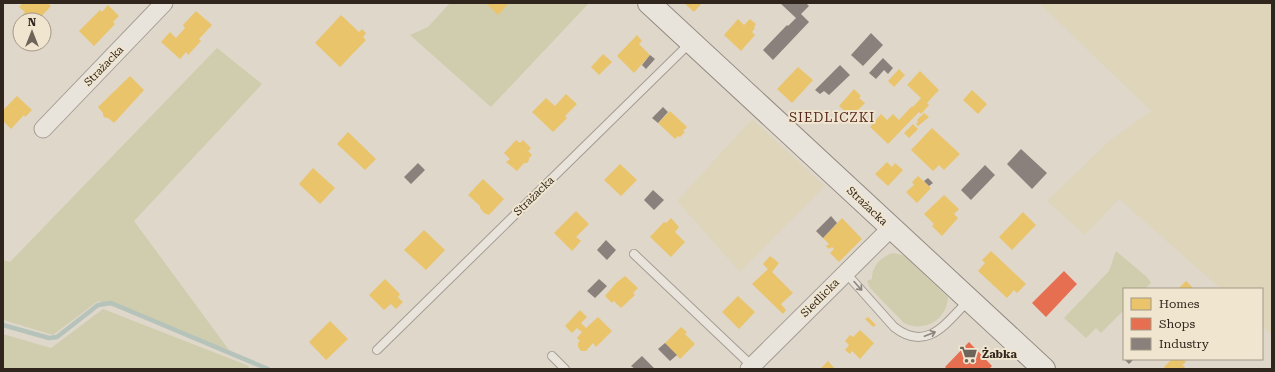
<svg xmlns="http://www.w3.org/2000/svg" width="1275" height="372" viewBox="0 0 1275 372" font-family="'Roboto Serif',serif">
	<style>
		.farmland { fill: #ded5bb }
		.green { fill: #cfcdad }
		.homes { fill: #e9c46a }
		.shops { fill: #e76f51 }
		.industry { fill: #8a817c }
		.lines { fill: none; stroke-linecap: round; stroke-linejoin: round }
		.stream { stroke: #b5c3ba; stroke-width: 4.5 }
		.lane-casing { stroke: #a49d94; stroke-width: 10 }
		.street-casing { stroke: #a49d94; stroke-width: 19 }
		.secondary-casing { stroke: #948c83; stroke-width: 24 }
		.lane { stroke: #e8e3db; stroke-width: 8 }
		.street { stroke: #e8e3db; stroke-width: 17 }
		.secondary { stroke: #e8e3db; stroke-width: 22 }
		.oneway { stroke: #8c847c }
		.labels { text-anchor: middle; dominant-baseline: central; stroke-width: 4; stroke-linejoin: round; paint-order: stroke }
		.street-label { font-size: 11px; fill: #31261d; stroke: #f0e5cf }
		.poi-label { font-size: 11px; font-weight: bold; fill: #31261d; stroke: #f0e5cf; text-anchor: start }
		.quarter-label { font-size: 13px; letter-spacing: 1px; fill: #592a21; stroke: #f0e5cf }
	</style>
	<rect width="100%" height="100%" fill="#dfd7ca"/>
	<path class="farmland" d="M 1039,3 L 1272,3 L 1272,334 L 1262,326 L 1262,289 L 1221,289 L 1119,199 L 1085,235 L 1047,201 L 1109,141 L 1151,111 Z
		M 752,119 L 825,186 L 740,272 L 677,201 Z"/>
	<path class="green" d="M 450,3 L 589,3 L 491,107 L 410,35 L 428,27 Z
		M 217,48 L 262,84 L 134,221 L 229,350 L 98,301 L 53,335 L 3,320 L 3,260 L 10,262 Z
		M 1116,251 L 1147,277 L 1151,283 L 1145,289 L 1124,289 L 1124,310 L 1101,333 L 1096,328 L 1086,338 L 1064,318 L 1109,271 Z
		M 893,253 L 903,255 L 948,297 C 947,320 924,333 904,323 L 870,288 L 867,281 L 872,279 C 871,267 882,256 893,253 Z
		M 103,309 L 249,366 L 248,369 L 3,369 L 3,334 L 51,348 Z"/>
	<path class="homes" d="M 23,3 L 47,3 L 51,6 L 38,20 L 28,20 L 23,14 L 25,12 L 19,7 Z
		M 486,3 L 509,3 L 498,15 Z
		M 684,3 L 702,3 L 694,12 Z
		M 108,5 L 119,16 L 113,22 L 115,24 L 94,46 L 79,31 L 100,10 L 102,12 Z
		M 196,11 L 212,25 L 199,39 L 201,41 L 188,55 L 186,52 L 180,59 L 161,42 L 170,32 L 176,38 L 185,28 L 183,25 Z
		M 341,15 L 359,32 L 362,29 L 366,33 L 363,37 L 366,40 L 340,67 L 315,43 Z
		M 738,19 L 744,25 L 750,19 L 756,24 L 754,27 L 755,28 L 752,32 L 755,35 L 741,51 L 724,35 Z
		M 637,35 L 642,41 L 639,44 L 650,55 L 634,73 L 617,56 Z
		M 603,54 L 612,62 L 599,75 L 591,67 Z
		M 798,67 L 813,80 L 792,103 L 777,89 Z
		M 899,69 L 905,75 L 894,87 L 888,81 Z
		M 920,71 L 939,90 L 927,103 L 929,105 L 921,114 L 919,112 L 888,144 L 870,127 L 881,114 L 887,120 L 893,114 L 899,120 L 912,106 L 913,107 L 921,98 L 907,85 Z
		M 130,76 L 144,90 L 114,123 L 108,118 L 106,118 L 103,116 L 103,113 L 98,107 Z
		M 854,89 L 861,96 L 859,98 L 865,103 L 851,117 L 839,106 Z
		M 972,90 L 987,104 L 978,114 L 963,100 Z
		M 566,94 L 577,104 L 565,116 L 567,118 L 553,132 L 532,112 L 546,98 L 555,106 Z
		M 17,96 L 32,110 L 25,117 L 24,115 L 11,129 L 3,121 L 3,110 Z
		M 670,111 L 687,127 L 683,131 L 685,132 L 680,137 L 678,136 L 675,139 L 658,123 Z
		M 924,113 L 929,117 L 918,126 L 916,124 L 918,122 L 917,120 Z
		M 913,124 L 918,129 L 909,138 L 904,133 Z
		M 932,128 L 960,154 L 944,170 L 939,165 L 933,171 L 911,150 Z
		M 348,132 L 376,159 L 365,170 L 337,144 Z
		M 516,140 L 520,143 L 523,140 L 531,148 L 528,151 L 532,155 L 529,158 L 529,160 L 527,163 L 524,163 L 517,171 L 506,162 L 510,159 L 504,153 Z
		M 887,162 L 892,167 L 895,163 L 903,170 L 888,186 L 875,174 Z
		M 620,164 L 637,180 L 621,196 L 604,180 Z
		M 313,168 L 335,188 L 320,204 L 299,184 Z
		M 918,176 L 931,188 L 917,203 L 906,192 L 914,185 L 912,182 Z
		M 483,179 L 504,199 L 489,215 L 484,213 L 480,208 L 480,206 L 468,195 Z
		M 944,195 L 959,209 L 954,214 L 958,218 L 942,236 L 932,226 L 934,224 L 924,214 Z
		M 576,211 L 589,224 L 576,237 L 581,241 L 572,251 L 554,233 Z
		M 1023,212 L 1036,225 L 1012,250 L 999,237 Z
		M 671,218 L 679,227 L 675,232 L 685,242 L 671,257 L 650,237 L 664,222 L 666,223 Z
		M 842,218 L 862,239 L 839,262 L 830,253 L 834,249 L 832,247 L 829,249 L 826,246 L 829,244 L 823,238 Z
		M 424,230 L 445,250 L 426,270 L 404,250 Z
		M 991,251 L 1026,284 L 1017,293 L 1014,290 L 1007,298 L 978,271 L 985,263 L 982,260 Z
		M 770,256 L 779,263 L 772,272 L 793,293 L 781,304 L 786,310 L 783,314 L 752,284 L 768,269 L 763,264 Z
		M 625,276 L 638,288 L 633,293 L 635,295 L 621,308 L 614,301 L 612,303 L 605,296 L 616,283 Z
		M 385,279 L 400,294 L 398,297 L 403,302 L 396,309 L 391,304 L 384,310 L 369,295 Z
		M 1186,281 L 1194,289 L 1178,289 Z
		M 738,296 L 755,312 L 739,329 L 722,312 Z
		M 580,310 L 587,317 L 581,323 L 586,328 L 598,317 L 612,331 L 596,347 L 593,343 L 586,351 L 581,351 L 578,347 L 578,343 L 580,341 L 577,338 L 582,332 L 577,328 L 572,333 L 565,326 Z
		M 868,317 L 876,325 L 873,327 L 865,319 Z
		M 330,321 L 348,339 L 326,360 L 309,342 Z
		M 681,327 L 687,332 L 685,334 L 695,344 L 680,359 L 665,343 Z
		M 860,330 L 874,343 L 860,359 L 852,351 L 850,354 L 845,350 L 849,345 L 845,341 L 850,335 L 853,337 Z
		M 1172,359 L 1183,359 L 1186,362 L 1182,365 L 1185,367 L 1183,369 L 1166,369 L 1164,367 Z
		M 828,361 L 835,369 L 820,369 Z"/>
	<path class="shops" d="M 1064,271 L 1077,284 L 1046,317 L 1032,303 Z
		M 969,342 L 992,366 L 989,369 L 947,369 L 945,367 Z"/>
	<path class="industry" d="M 780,3 L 806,3 L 809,6 L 801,14 L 809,22 L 773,60 L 763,50 L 787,25 L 788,26 L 796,18 Z
		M 871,33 L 883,45 L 863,66 L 851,55 Z
		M 650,55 L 655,59 L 646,69 L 642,65 Z
		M 883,58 L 893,68 L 888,74 L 884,70 L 876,79 L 869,73 Z
		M 840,65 L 850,75 L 829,95 L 824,91 L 820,94 L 815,90 Z
		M 663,107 L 668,112 L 658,123 L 652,118 Z
		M 1021,149 L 1047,173 L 1032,189 L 1007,164 Z
		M 418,163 L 425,170 L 411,184 L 404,177 Z
		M 985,165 L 995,175 L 971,200 L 961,190 Z
		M 928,178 L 933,183 L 929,186 L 924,181 Z
		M 653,190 L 664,200 L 654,210 L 644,200 Z
		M 831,216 L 837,223 L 823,238 L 816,231 Z
		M 606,240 L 616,250 L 607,260 L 597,250 Z
		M 599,279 L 607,286 L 595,298 L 587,291 Z
		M 665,343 L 677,355 L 670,361 L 658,349 Z
		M 642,356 L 655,369 L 635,369 L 631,366 Z
		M 1124,359 L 1134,359 L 1129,364 Z"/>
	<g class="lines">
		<path class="stream" d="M 3,325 L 49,338 L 57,337 L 98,305 L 111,303 L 268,369"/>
		<defs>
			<path id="lane" d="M 634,254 L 752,366
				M 845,272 L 894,327 C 927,353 946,323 968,301
				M 377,350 L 690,43
				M 552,356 L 565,369"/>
			<path id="street" d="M 43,129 L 164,3
				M 749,369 L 891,228"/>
			<path id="secondary" d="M 649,3 L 1044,369"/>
		</defs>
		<use href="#lane" class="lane-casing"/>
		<use href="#street" class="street-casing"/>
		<use href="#secondary" class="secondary-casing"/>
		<use href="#lane" class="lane"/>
		<use href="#street" class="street"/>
		<use href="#secondary" class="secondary"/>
	</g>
	<defs><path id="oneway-shaft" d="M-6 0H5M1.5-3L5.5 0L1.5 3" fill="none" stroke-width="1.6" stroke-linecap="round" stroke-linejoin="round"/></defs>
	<g class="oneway">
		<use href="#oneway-shaft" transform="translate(858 286) rotate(48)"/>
		<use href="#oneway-shaft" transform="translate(930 334) rotate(-21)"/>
	</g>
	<defs>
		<symbol id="supermarket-bare" viewBox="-9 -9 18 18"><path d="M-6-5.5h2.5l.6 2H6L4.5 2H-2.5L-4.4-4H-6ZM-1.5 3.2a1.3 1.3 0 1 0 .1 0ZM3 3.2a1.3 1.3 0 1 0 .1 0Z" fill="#6e645a" stroke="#f0e5cf" stroke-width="2.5" paint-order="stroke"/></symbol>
	</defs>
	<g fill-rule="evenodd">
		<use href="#supermarket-bare" x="956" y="342" width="25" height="25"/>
	</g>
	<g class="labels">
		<g class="street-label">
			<text transform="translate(104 66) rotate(-46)">Strażacka</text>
			<text transform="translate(534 196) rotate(-44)">Strażacka</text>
			<text transform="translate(867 206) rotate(43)">Strażacka</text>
			<text transform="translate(820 298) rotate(-45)">Siedlicka</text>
		</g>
		<g class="poi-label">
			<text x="982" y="354">Żabka</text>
		</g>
		<g class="quarter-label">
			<text x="832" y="117">SIEDLICZKI</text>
		</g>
	</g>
	<rect width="1275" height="372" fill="none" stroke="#31261d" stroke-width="8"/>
	<rect x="1123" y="288" width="140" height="72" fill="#f0e5cf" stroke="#a49988"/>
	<rect x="1131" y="298" width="20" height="12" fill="#e9c46a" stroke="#a49988"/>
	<text x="1159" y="308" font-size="12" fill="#31261d">Homes</text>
	<rect x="1131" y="318" width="20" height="12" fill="#e76f51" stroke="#a49988"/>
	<text x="1159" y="328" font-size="12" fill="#31261d">Shops</text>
	<rect x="1131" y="338" width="20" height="12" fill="#8a817c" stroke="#a49988"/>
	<text x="1159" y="348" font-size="12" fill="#31261d">Industry</text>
	<g transform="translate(32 32)"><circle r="19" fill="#f0e5cf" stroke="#a49988"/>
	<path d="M0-3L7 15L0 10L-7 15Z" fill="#6e645a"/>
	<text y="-6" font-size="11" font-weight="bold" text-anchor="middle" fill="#31261d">N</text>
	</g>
</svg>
